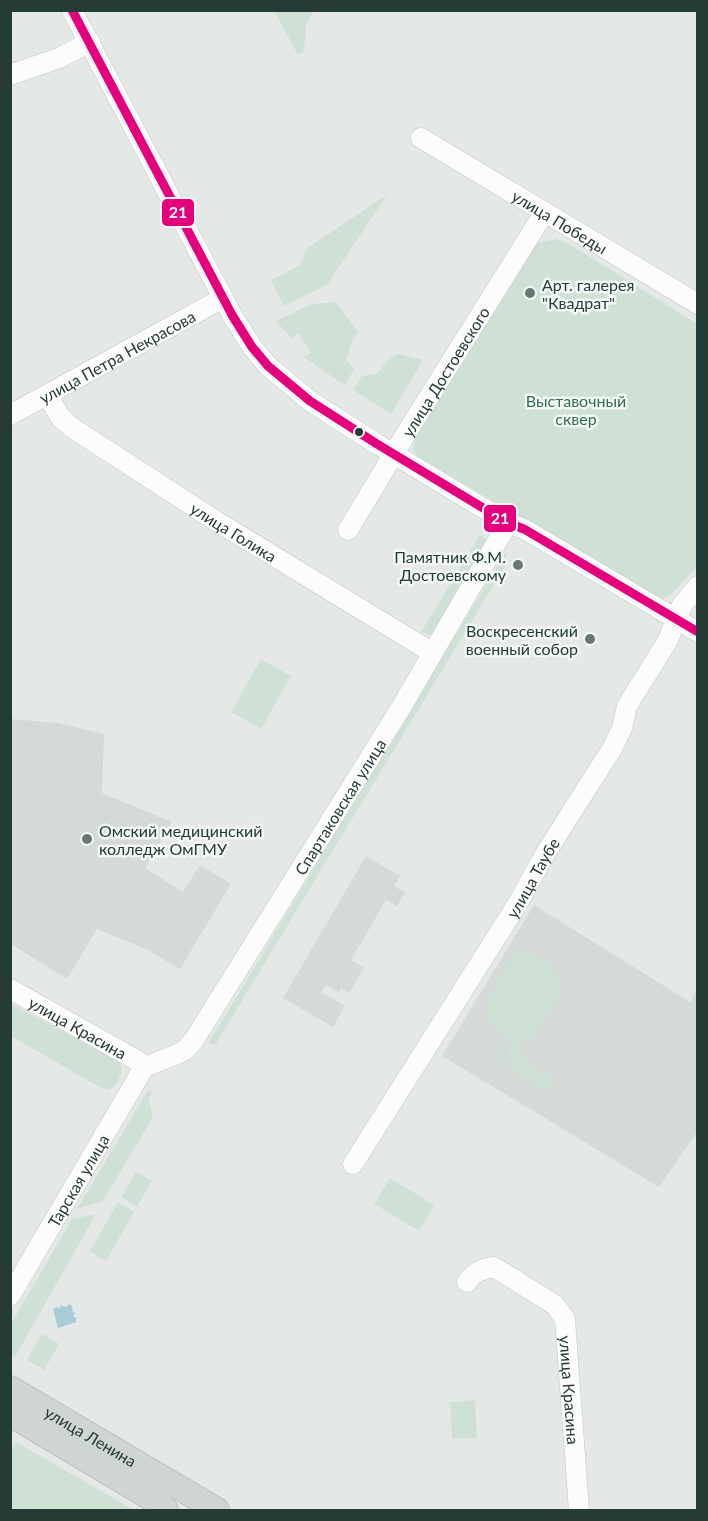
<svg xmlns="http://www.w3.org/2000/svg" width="708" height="1521" viewBox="0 0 708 1521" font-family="Lato,sans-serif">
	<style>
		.built { fill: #d3dad7 }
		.green { fill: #cfe1d5 }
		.water { fill: #a8cdd5 }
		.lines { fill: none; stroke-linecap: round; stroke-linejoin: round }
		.minor-casing { stroke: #c1c6c4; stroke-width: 21 }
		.major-casing { stroke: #bdc5c3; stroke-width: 26 }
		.minor { stroke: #fbfcfb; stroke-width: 20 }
		.major { stroke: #ced5d3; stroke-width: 24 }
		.bus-1-casing { stroke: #f3f8f6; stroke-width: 14 }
		.bus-1 { stroke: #e5007d; stroke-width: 9 }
		.poi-dot { fill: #677874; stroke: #f3f8f6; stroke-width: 2 }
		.bus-dot { fill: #243b36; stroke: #f3f8f6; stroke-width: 2 }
		.labels { text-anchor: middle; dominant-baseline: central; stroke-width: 5; stroke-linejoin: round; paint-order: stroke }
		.street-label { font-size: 16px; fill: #243b36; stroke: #f3f8f6 }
		.poi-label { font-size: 16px; fill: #243b36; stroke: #f3f8f6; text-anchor: start }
		.park-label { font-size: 16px; fill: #316f4b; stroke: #f3f8f6 }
		.line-badge { stroke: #f3f8f6; stroke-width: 2 }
		.badge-label { font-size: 16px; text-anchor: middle; font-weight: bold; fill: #fff }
	</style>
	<rect width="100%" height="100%" fill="#e4e9e7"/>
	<path class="built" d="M 11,719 L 58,723 L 104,734 L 102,793 L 172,822 L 145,868 L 183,892 L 200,865 L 231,884 L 180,969 L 148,950 L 97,929 L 67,979 L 11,944 Z
		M 366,856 L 400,876 L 394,886 L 405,893 L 397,906 L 386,900 L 351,960 L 364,968 L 349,993 L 341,988 L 339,993 L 326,985 L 321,992 L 345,1006 L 333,1027 L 283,998 Z
		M 534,905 L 690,1002 L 697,990 L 697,1132 L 659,1187 L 442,1056 Z"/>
	<path class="green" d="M 274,11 L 313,11 L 306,26 L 304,51 L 298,55 Z
		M 387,195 L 327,285 L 284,306 L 271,280 L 300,265 L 306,249 Z
		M 557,239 L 568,243 L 697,324 L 697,566 L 674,592 L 660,600 L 417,456 L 413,449 L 415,435 L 536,243 Z
		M 336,302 L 359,333 L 353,339 L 346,359 L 354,370 L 344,385 L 304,357 L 311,352 L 298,333 L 291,338 L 276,321 L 311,304 Z
		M 398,354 L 423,360 L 391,414 L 353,390 L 362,376 L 377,374 L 390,357 Z
		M 480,535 L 487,540 L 434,633 L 429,635 L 421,632 Z
		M 506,552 L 506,565 L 215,1045 L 209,1042 Z
		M 261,659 L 291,676 L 261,729 L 231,712 Z
		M 522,950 L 550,963 L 562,985 L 560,996 L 531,1041 L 523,1042 L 518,1048 L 522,1058 L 551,1076 L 552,1083 L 548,1089 L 542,1089 C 531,1082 510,1074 509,1059 C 508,1053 511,1045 509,1040 C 507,1032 497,1030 492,1024 C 475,1006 506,970 516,953 Z
		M 11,1004 L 120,1062 L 122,1072 L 116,1085 L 109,1090 L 101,1088 L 11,1036 Z
		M 148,1090 L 152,1093 L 149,1099 L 153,1117 L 103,1201 L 77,1209 Z
		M 136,1172 L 152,1181 L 137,1207 L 121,1197 Z
		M 390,1178 L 434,1205 L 419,1231 L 374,1204 Z
		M 118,1202 L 134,1212 L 106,1261 L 90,1251 Z
		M 96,1214 L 15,1357 L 11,1354 L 11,1324 L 72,1219 Z
		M 42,1334 L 59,1344 L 44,1370 L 27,1360 Z
		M 475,1400 L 477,1438 L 452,1439 L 450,1402 Z
		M 16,1442 L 134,1510 L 11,1510 L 11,1449 Z"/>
	<path class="water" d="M 70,1304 L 73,1308 L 72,1311 L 75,1313 L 73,1316 L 76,1318 L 76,1322 L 58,1328 L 53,1309 L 56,1307 L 60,1308 L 61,1305 L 65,1307 Z"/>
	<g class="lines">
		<defs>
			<g id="minor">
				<path d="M 72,10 L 232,315 L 252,347 L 268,366 L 310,401 L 377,444 L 508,523 L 524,529 L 698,632"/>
				<path d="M 10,75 L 59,58 L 90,42"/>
				<path id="s1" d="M 421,138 L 698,304"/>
				<path id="s2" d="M 47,395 L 61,418 L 71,427 L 216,521 L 433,653"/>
				<path id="s3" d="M 10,415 L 223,298"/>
				<path id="s4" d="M 348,530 L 407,432 L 544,213"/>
				<path id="s5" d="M 10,989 L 147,1066"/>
				<path id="s6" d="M 353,1164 L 518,903 L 545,854 L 613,747 L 622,728 L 627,706 L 668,640 L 682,605 L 698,586"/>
				<path id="s7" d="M 467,1282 C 475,1272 481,1269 494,1267 L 555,1305 L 565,1319 L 579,1510"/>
				<path id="s8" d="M 10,1296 L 143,1069 L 147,1066 L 175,1055 L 185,1050 L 194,1040 L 402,706 L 508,523"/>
			</g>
			<g id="major">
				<path id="s9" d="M 10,1388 L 217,1510"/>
				<path d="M 10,1414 L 159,1503 L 166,1510"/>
			</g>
		</defs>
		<use href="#minor" class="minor-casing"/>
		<use href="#major" class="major-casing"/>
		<use href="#minor" class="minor"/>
		<use href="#major" class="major"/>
		<defs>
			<path id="bus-1" d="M 72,10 L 232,315 L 252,347 L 268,366 L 310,401 L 377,444 L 508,523 L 524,529 L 698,632"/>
		</defs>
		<use href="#bus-1" class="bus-1-casing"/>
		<use href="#bus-1" class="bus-1"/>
	</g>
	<g class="poi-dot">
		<circle cx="530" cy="293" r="6"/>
		<circle cx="518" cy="565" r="6"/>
		<circle cx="590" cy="639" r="6"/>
		<circle cx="87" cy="839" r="6"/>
	</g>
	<circle class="bus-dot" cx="359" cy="432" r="5"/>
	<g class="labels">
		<g class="street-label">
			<text stroke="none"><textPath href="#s1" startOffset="162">улица Победы</textPath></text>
			<text stroke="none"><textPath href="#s3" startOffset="122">улица Петра Некрасова</textPath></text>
			<text stroke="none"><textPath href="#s4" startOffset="186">улица Достоевского</textPath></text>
			<text stroke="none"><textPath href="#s2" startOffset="234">улица Голика</textPath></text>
			<text stroke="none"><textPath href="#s8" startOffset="598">Спартаковская улица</textPath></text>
			<text stroke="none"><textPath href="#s6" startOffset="338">улица Таубе</textPath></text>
			<text stroke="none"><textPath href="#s5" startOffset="78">улица Красина</textPath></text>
			<text stroke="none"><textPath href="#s8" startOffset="134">Тарская улица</textPath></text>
			<text stroke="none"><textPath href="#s7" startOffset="192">улица Красина</textPath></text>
			<text stroke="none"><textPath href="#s9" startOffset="94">улица Ленина</textPath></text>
		</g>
		<g class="poi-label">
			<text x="542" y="284">Арт. галерея<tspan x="542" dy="18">"Квадрат"</tspan></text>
			<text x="506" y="556" text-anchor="end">Памятник Ф.М.<tspan x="506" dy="18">Достоевскому</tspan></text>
			<text x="578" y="630" text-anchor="end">Воскресенский<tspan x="578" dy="18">военный собор</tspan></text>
			<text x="99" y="830">Омский медицинский<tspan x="99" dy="18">колледж ОмГМУ</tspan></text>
		</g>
		<g class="park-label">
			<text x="576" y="400">Выставочный<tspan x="576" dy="18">сквер</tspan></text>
		</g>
	</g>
	<g class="line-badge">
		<rect x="161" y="198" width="34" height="29" rx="6" fill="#e5007d"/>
		<rect x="483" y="504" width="34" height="29" rx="6" fill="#e5007d"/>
	</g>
	<g class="badge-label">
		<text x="178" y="218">21</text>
		<text x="500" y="524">21</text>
	</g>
	<rect width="708" height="1521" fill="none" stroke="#243b36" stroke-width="24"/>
</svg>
